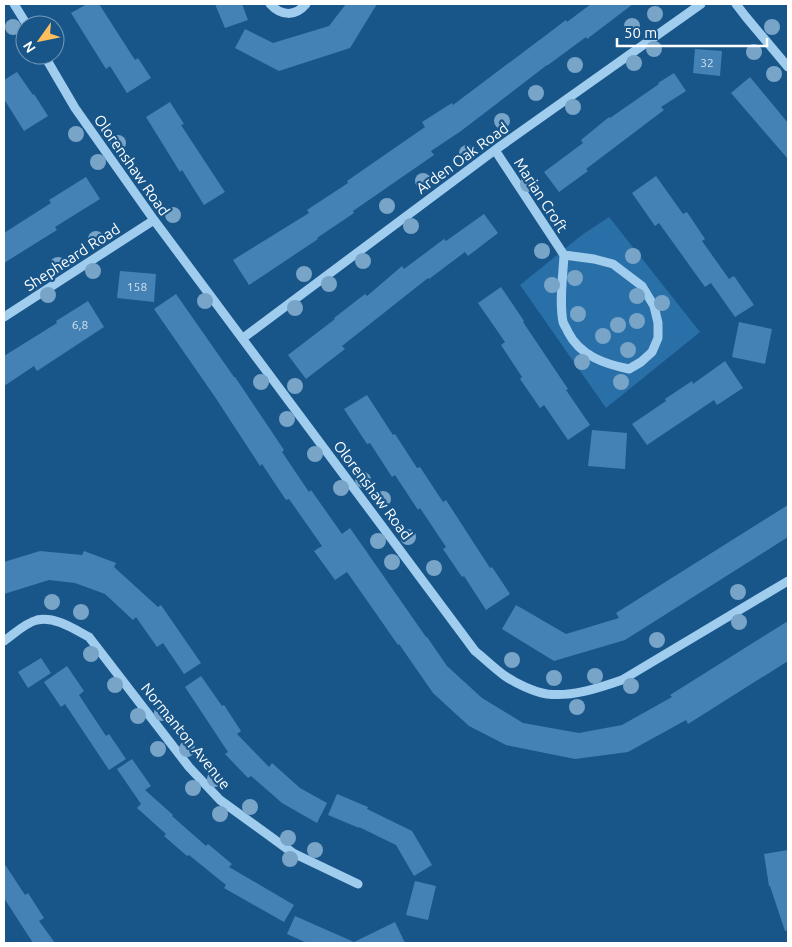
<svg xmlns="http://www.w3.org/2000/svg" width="792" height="947" viewBox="0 0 792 947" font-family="Ubuntu,sans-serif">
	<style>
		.green { fill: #2a70a8 }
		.building { fill: #4482b5 }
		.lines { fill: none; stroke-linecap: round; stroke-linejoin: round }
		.minor { stroke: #a0ccee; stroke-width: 9 }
		.tree { fill: #78a4c8 }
		.labels { text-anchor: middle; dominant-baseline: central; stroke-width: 4.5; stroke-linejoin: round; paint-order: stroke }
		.number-label { font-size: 12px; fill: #d0e0ec }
		.street-label { font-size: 15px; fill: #fff; stroke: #18568a }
	</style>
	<rect width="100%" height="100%" fill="#18568a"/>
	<path class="green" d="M 609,217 L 700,332 L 606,408 L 520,285 L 582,235 Z"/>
	<path class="building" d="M 87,4 L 99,4 L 135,60 L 138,58 L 151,78 L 127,93 L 110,66 L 106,69 L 71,13 Z
		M 215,4 L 242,4 L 248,20 L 225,28 Z
		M 346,4 L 377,4 L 350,48 L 279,71 L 235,48 L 245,29 L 273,43 L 329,26 Z
		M 591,4 L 633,4 L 587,39 L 586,37 L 548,65 L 547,65 L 461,131 L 431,151 L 434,155 L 353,211 L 354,213 L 317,238 L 318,239 L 249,285 L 233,260 L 309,213 L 307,210 L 348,183 L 347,181 L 425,127 L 422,122 L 452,103 L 453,105 L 566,20 L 567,22 Z
		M 695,49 L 722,51 L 720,76 L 693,73 Z
		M 17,72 L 33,95 L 34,94 L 48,116 L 24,131 L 4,99 L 4,80 Z
		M 674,73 L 686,91 L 661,107 L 664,110 L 586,169 L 588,171 L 559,192 L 544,172 L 583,143 L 581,140 L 609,117 L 610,118 L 659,84 L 658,83 Z
		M 750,77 L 788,123 L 788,159 L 731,93 Z
		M 170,102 L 184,124 L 181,125 L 225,192 L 204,205 L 182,170 L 180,172 L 146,117 Z
		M 656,176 L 683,214 L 687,212 L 705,239 L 702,241 L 729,279 L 734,276 L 754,305 L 735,317 L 711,283 L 705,287 L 659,223 L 655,226 L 632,193 Z
		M 86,177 L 100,199 L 55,227 L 57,230 L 4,263 L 4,233 L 51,203 L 49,200 Z
		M 484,214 L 498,233 L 468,256 L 465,252 L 429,279 L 428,278 L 342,346 L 345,349 L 306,379 L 288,355 L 335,319 L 334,318 L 365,294 L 367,296 L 402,266 L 404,269 L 444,239 L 446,241 Z
		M 120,271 L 156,274 L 154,302 L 117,298 Z
		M 501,287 L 524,321 L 523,322 L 568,389 L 566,390 L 590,425 L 568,440 L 544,405 L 540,408 L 520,379 L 522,377 L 501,345 L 505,342 L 478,303 Z
		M 176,294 L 234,377 L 235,377 L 284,450 L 282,452 L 309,492 L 311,490 L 342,534 L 350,528 L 426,637 L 427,637 L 447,666 L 482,698 L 523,723 L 579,733 L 622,725 L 672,697 L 670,695 L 788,621 L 788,661 L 688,724 L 686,720 L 628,752 L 575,759 L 506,745 L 469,726 L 433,693 L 399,644 L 398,645 L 347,572 L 335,580 L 314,551 L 322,546 L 289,499 L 286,500 L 262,464 L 260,466 L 215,397 L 154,309 Z
		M 88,301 L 104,327 L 37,371 L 34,366 L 4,386 L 4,356 L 57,323 L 56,321 Z
		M 739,322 L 772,329 L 765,364 L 732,357 Z
		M 725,361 L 743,388 L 717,405 L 714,400 L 647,445 L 632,424 L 666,401 L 665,399 L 692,381 L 693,384 Z
		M 367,395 L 393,435 L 395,434 L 417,468 L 420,467 L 443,502 L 446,500 L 490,568 L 492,567 L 510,594 L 486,610 L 464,576 L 462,577 L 443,549 L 446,547 L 420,508 L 418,510 L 395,475 L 392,477 L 370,443 L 367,444 L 344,409 Z
		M 592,430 L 627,433 L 625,469 L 588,466 Z
		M 788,505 L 788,537 L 625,640 L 554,661 L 502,629 L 516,605 L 566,634 L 619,618 L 616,613 Z
		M 40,551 L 82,555 L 84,551 L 116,563 L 114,567 L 158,607 L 161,605 L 201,663 L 184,674 L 163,643 L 157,647 L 136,617 L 133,620 L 105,594 L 75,583 L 49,580 L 4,594 L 4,562 Z
		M 41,658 L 51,673 L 28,688 L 18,672 Z
		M 67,666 L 84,691 L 79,695 L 106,736 L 109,734 L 126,759 L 109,770 L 65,704 L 61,707 L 44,682 Z
		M 201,676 L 222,706 L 224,705 L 241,731 L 237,734 L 269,767 L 272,763 L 300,788 L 327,803 L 317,823 L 282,803 L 251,776 L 248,778 L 225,754 L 228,752 L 185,687 Z
		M 132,759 L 151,786 L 145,790 L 173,815 L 172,816 L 206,846 L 208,844 L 232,864 L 229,867 L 294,905 L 284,922 L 224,888 L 226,885 L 189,855 L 187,856 L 164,836 L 166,834 L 137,808 L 141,804 L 117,769 Z
		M 337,794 L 368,807 L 367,809 L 412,831 L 432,865 L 414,876 L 396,845 L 359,827 L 359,828 L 328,815 Z
		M 788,850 L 788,930 L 785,931 L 770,886 L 769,886 L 764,854 Z
		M 4,863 L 25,895 L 28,893 L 44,918 L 39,921 L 55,943 L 33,943 L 4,898 Z
		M 415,881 L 436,886 L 428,920 L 406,915 Z
		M 295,916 L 354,942 L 395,922 L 405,943 L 307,943 L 287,934 Z"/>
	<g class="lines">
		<path class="minor" d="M 14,4 L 27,25
			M 270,4 C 281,16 295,17 306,4
			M 736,4 L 746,17 L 788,67
			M 44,55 L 75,108 L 154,220 L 475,651 C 485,659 494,668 505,676 C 515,683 534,692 547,694 C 572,697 599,688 622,680 L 788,581
			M 495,150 L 564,255 L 594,259 L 613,264 L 642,286 L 654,306 L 658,323 L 658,338 L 652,352 L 641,362 L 629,369 C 605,364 580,356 568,332 C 567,329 564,325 563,322 C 559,301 563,276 564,255
			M 4,317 L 154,220
			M 243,338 L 495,150 L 701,4
			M 4,641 C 14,634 25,623 37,620 C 55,616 74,629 89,637 L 189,767 L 220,800 L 293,853 L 358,884"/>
	</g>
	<g class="tree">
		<circle cx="655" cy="14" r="8"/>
		<circle cx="632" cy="26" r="8"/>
		<circle cx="13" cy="27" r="8"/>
		<circle cx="772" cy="27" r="8"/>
		<circle cx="654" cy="49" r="8"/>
		<circle cx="754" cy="52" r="8"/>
		<circle cx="634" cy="63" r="8"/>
		<circle cx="575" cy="65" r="8"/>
		<circle cx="774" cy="74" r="8"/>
		<circle cx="536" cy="93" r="8"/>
		<circle cx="573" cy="107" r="8"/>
		<circle cx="502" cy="121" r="8"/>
		<circle cx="76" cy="134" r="8"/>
		<circle cx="118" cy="143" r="8"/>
		<circle cx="467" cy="153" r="8"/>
		<circle cx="98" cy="162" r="8"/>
		<circle cx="423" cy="181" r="8"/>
		<circle cx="528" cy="184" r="8"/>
		<circle cx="387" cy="206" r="8"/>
		<circle cx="173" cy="215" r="8"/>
		<circle cx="411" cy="226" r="8"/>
		<circle cx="96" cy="239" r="8"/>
		<circle cx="542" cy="251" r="8"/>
		<circle cx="633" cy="256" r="8"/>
		<circle cx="363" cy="261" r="8"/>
		<circle cx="58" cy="265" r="8"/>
		<circle cx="93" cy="271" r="8"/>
		<circle cx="304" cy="274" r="8"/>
		<circle cx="575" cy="278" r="8"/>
		<circle cx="329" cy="284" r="8"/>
		<circle cx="552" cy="285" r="8"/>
		<circle cx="48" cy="295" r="8"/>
		<circle cx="637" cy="296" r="8"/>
		<circle cx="205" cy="301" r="8"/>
		<circle cx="662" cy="303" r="8"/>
		<circle cx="295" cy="308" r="8"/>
		<circle cx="578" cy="314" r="8"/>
		<circle cx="637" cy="321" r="8"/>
		<circle cx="618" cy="325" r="8"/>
		<circle cx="603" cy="336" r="8"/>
		<circle cx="628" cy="350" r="8"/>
		<circle cx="582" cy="362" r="8"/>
		<circle cx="261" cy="382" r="8"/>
		<circle cx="621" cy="382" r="8"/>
		<circle cx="295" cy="386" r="8"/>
		<circle cx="287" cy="419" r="8"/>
		<circle cx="315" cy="454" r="8"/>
		<circle cx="363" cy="480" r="8"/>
		<circle cx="341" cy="488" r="8"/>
		<circle cx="383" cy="499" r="8"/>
		<circle cx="408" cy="537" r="8"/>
		<circle cx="378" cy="541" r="8"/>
		<circle cx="392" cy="562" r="8"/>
		<circle cx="434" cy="568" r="8"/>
		<circle cx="738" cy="592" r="8"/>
		<circle cx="52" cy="602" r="8"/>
		<circle cx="81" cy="612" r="8"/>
		<circle cx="739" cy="622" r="8"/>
		<circle cx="657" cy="640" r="8"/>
		<circle cx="91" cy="654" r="8"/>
		<circle cx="512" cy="660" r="8"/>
		<circle cx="595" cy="676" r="8"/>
		<circle cx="554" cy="678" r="8"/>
		<circle cx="115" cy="685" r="8"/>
		<circle cx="631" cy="686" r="8"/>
		<circle cx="577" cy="707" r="8"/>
		<circle cx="162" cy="713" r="8"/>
		<circle cx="138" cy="716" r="8"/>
		<circle cx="158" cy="749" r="8"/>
		<circle cx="187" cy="749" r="8"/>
		<circle cx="215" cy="779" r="8"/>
		<circle cx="193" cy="788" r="8"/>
		<circle cx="250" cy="807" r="8"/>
		<circle cx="220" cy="814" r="8"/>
		<circle cx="288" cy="838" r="8"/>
		<circle cx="315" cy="850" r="8"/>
		<circle cx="290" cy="859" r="8"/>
	</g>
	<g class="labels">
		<g class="number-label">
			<text x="707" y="62">32</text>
			<text x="137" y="286">158</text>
			<text x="80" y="324">6,8</text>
		</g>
		<g class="street-label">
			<text transform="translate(462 158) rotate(-36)">Arden Oak Road</text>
			<text transform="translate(132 165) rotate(55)">Olorenshaw Road</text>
			<text transform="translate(541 195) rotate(57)">Marian Croft</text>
			<text transform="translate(72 257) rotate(-33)">Shepheard Road</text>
			<text transform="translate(373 490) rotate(53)">Olorenshaw Road</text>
			<text transform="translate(186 736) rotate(51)">Normanton Avenue</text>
		</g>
	</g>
	<rect width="792" height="947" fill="none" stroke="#ffffff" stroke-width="10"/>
	<g transform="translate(40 40) rotate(237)"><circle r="24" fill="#18568a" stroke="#749ab9"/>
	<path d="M0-4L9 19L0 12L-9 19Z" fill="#ffbf5d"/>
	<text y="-8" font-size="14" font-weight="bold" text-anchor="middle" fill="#ffffff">N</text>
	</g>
	<path d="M617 38v8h150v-8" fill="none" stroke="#ffffff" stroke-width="2.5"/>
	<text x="624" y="38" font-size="15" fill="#ffffff" stroke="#18568a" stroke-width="4" paint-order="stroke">50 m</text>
</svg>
